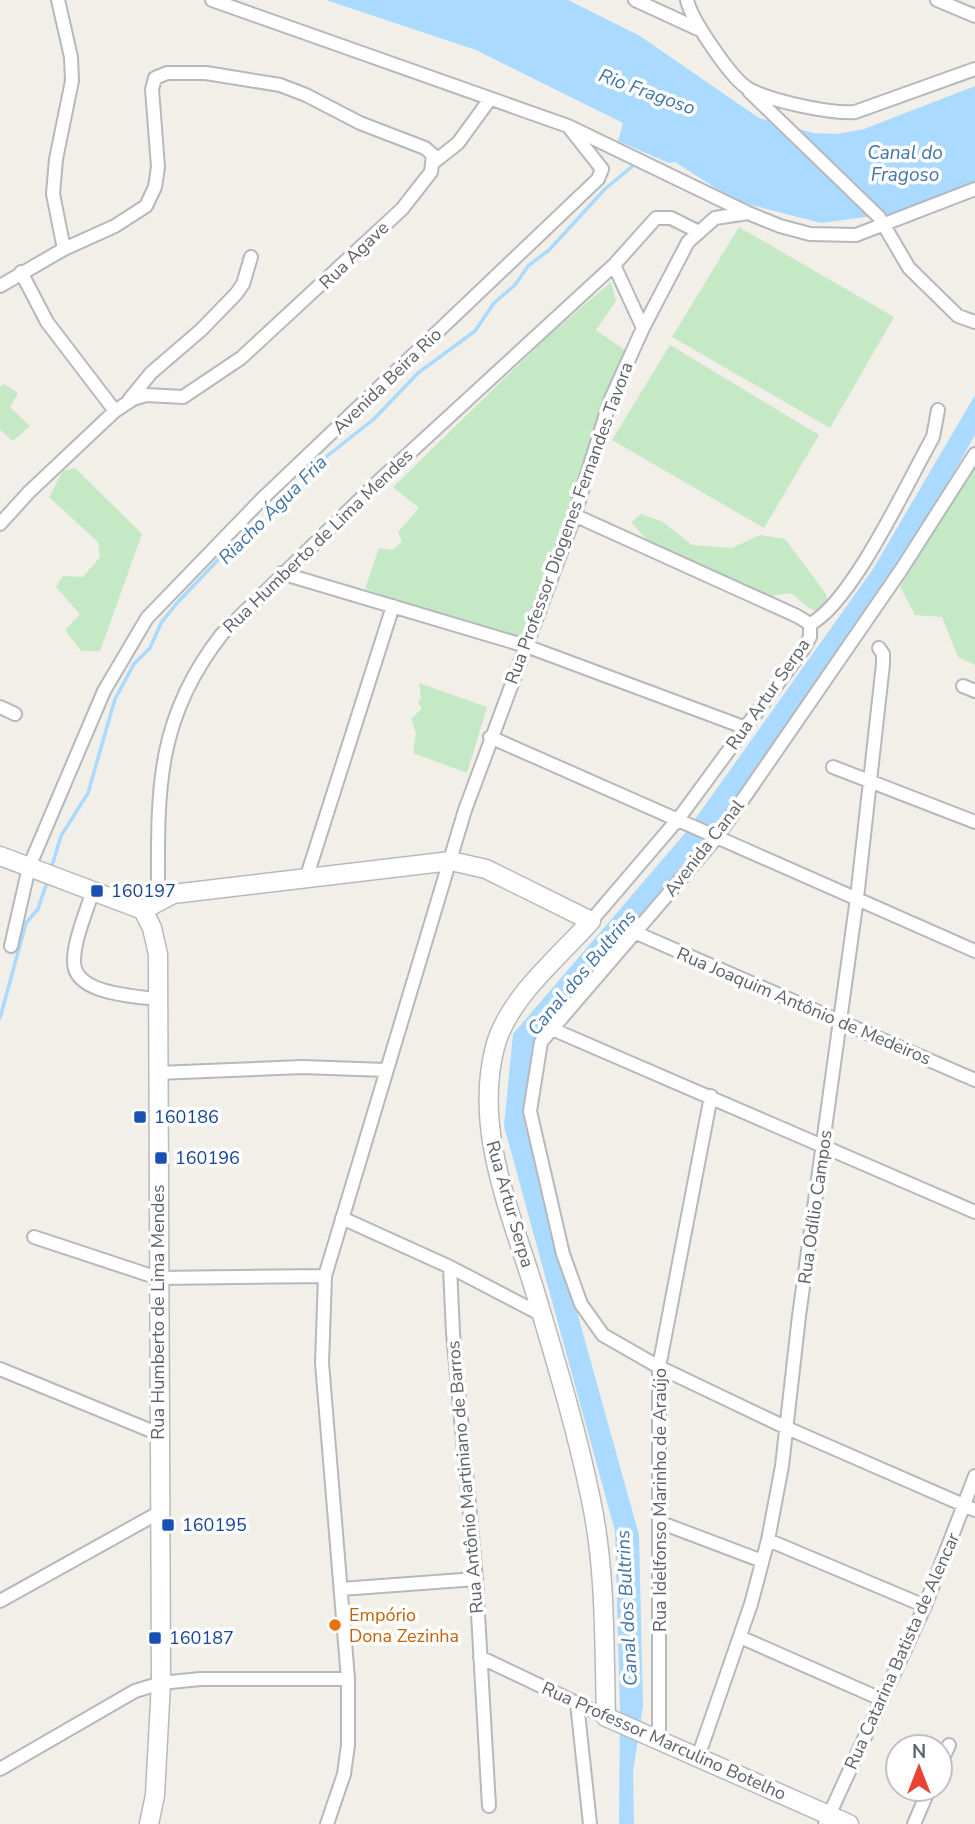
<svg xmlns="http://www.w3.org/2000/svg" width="975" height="1824" viewBox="0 0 975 1824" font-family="'Nunito Sans',sans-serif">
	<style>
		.green { fill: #c5e8c5 }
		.water { fill: #aadaff }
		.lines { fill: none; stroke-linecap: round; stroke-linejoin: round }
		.stream { stroke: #aadaff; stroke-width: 3.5 }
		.street-casing { stroke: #b5b8bc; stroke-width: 16 }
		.secondary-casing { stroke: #b6babf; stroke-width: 21 }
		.street { stroke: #fff; stroke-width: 12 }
		.secondary { stroke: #fff; stroke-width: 18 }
		.transit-dot { fill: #1a4fb4; stroke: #fff; stroke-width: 2.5 }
		.food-dot { fill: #e8710a; stroke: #fff; stroke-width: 2.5 }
		.labels { text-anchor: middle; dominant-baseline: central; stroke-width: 7; stroke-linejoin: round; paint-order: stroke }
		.street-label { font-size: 18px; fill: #5f6368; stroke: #fff }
		.transit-label { font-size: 18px; fill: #164399; stroke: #fff; text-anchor: start }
		.food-label { font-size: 18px; fill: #c56008; stroke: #fff; text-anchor: start }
		.water-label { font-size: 19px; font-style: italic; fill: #4174aa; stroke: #fff }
	</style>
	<rect width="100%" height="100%" fill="#f1efe8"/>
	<path class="green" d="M 739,227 L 894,317 L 830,428 L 672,337 Z
		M 611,282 L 616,301 L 596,330 L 626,351 L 526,646 L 309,569 L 365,589 L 379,548 L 392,550 L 402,542 L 398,532 L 419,508 L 393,487 L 548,336 Z
		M 670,345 L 819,435 L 764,528 L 612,440 Z
		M 4,384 L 18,393 L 10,407 L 30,426 L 13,441 L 0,430 L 0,387 Z
		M 975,464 L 975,665 L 958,657 L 942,617 L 915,615 L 900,587 Z
		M 75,468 L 142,534 L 100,651 L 81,651 L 65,630 L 80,614 L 56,587 L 63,576 L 83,577 L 100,557 L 98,542 L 49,497 L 63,471 Z
		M 641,514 L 663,522 L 692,545 L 732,548 L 760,535 L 785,539 L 826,594 L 828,604 L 821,613 L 809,608 L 791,593 L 771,596 L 740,583 L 700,572 L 660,554 L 631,522 Z
		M 419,683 L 487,707 L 467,773 L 413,753 L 416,733 L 411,719 L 422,708 L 418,702 L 421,697 Z"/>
	<path class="water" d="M 326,0 L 568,0 L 640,36 L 759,118 L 813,133 L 837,134 L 864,129 L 975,86 L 975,184 L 917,210 L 821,223 L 736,201 L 675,162 L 669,163 L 618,141 L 623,123 L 476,50 Z
		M 975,395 L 975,435 L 907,555 L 707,842 L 534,1044 L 524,1121 L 639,1535 L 643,1706 L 633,1772 L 634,1824 L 619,1824 L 620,1711 L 615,1531 L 504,1126 L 513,1034 L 686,832 L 873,569 Z"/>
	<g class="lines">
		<path class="stream" d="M 51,869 L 61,836 L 88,793 L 115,699 L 134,664 L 150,648 L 161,623 L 177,603 L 218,560 L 240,545 L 302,487 L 312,468 L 374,419 L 418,373 L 475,331 L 494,303 L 515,285 L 528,266 L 549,250 L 605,189 L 635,164
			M 0,1018 L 26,923 L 38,909 L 48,879"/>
		<defs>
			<path id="street" d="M 58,0 L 71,57 L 72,81 L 56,159 L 53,194 L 64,249
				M 212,0 L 568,126 L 748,213 L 780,226 L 810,234 L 856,235 L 975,189
				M 635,0 L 698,29
				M 687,0 C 691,19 732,80 749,89 C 771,101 830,114 855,112 L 975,69
				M 937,0 L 975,16
				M 749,91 L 879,217 L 909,268 L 958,316 L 975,322
				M 434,162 L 458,143 L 490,99
				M 614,265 L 643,328
				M 21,272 L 47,322 L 115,411
				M 0,286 L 64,249 L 115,226 L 146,206 L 155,187 L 158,167 L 152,89 L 155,78 L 167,73 L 206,73 L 280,85 L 306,95 L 360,123 L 425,148 L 433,155 L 431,172 L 402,209 L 241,358 L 183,397 L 146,395 L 133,399 L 115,411 L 29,492 L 0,524
				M 129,400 L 151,373 L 201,330 L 236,294 L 243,284 L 251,257
				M 975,454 L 901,570 L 717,837 L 541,1042 L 530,1111 L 563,1254 L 581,1304 L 603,1335 L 659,1367 L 787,1428 L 975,1510
				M 574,515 L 797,616 L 810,624
				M 281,573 L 526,646 L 746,728
				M 810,624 C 852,603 907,483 933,437 L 938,410
				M 963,686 L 975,691
				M 0,707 L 15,714
				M 490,737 L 975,951
				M 833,767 L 975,822
				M 306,879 L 393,606
				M 92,893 C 86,913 74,940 74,961 C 73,994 134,996 156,999
				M 158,902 C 158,796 153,722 222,634 L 380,480 L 614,265 L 656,218 L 671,218 L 697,231
				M 591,921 L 679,818 L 804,648 L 810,637 L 810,624
				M 634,932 L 975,1080
				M 11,946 L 29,867 L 104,691 L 147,618 L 263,498 L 598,179 L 602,169 L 568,126
				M 552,1029 L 975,1212
				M 157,1073 L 302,1067 L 386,1070
				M 342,1218 L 450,1267 L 542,1315
				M 34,1237 L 158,1278 L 325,1276
				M 450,1267 L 453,1333 L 476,1579 L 489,1806
				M 0,1369 L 159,1434
				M 659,1522 L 762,1561
				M 768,1540 L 925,1606
				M 341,1589 L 476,1579
				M 0,1601 L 160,1512
				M 740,1637 L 881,1699
				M 480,1657 L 606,1717
				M 577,1703 L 590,1824
				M 659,1739 L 659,1367 L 711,1096
				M 698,1757 L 751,1604 L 768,1540 L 782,1466 L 799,1316 L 857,898 L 883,664 L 883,654 L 879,648
				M 940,1765 L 949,1745
				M 0,1769 L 135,1691 L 161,1683 L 200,1679 L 348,1679
				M 327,1824 L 344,1774 L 348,1745 L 348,1679 L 322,1363 L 325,1276 L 465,810 L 573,520 L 610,401 L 643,328 L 688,242 L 715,218 L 748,213
				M 825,1824 L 925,1606 L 975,1476
				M 914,1824 L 929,1789"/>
			<path id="secondary" d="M 0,856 L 143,910
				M 143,910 L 173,894 L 451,861 L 486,869 L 591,921 C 558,958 508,998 495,1047 C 473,1131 512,1215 536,1295 C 556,1362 577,1431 591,1500 C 606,1571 604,1644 606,1717 L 849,1824
				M 143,910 L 152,928 L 158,954 L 161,1683 L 155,1795 L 149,1824"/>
		</defs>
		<use href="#street" class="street-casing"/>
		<use href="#secondary" class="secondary-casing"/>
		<use href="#street" class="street"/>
		<use href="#secondary" class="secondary"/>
	</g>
	<g class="transit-dot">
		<rect x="90" y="884" width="14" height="14" rx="3.5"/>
		<rect x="133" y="1110" width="14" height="14" rx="3.5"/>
		<rect x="154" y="1151" width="14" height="14" rx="3.5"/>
		<rect x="161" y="1518" width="14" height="14" rx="3.5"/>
		<rect x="148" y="1631" width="14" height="14" rx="3.5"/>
	</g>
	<circle class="food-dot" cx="335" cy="1625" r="7"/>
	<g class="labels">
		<g class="street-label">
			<text transform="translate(354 255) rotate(-44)">Rua Agave</text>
			<text transform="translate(387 381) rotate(-44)">Avenida Beira Rio</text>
			<text transform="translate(569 523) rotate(-70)">Rua Professor Diogenes Fernandes Tavora</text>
			<text transform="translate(318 541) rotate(-44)">Rua Humberto de Lima Mendes</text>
			<text transform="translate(768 694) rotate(-55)">Rua Artur Serpa</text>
			<text transform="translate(704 848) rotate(-52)">Avenida Canal</text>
			<text transform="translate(804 1006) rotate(23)">Rua Joaquim Antônio de Medeiros</text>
			<text transform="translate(510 1204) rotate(74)">Rua Artur Serpa</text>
			<text transform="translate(815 1207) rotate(-82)">Rua Odílio Campos</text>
			<text transform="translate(158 1312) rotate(-90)">Rua Humberto de Lima Mendes</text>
			<text transform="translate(465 1477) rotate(-95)">Rua Antônio Martiniano de Barros</text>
			<text transform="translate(660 1500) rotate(-90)">Rua Idelfonso Marinho de Araújo</text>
			<text transform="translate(902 1651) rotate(-66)">Rua Catarina Batista de Alencar</text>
			<text transform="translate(664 1741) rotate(24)">Rua Professor Marculino Botelho</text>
		</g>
		<g class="transit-label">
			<text x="111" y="891">160197</text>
			<text x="154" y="1117">160186</text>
			<text x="175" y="1158">160196</text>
			<text x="182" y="1525">160195</text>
			<text x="169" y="1638">160187</text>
		</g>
		<g class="food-label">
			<text x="349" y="1615">Empório<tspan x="349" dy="21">Dona Zezinha</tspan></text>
		</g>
		<g class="water-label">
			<text transform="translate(647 92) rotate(20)">Rio Fragoso</text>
			<text x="905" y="153">Canal do<tspan x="905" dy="22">Fragoso</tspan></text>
			<text transform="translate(273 510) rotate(-45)">Riacho Água Fria</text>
			<text transform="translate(582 973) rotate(-50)">Canal dos Bultrins</text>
			<text transform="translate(627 1608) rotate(-93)">Canal dos Bultrins</text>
		</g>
	</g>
	<g transform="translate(919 1768)"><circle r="33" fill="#ffffff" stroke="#bfc1c3" stroke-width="2"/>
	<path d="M0-5L12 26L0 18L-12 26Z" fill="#ea4335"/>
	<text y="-10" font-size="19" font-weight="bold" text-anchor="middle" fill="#5f6368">N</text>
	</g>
</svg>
